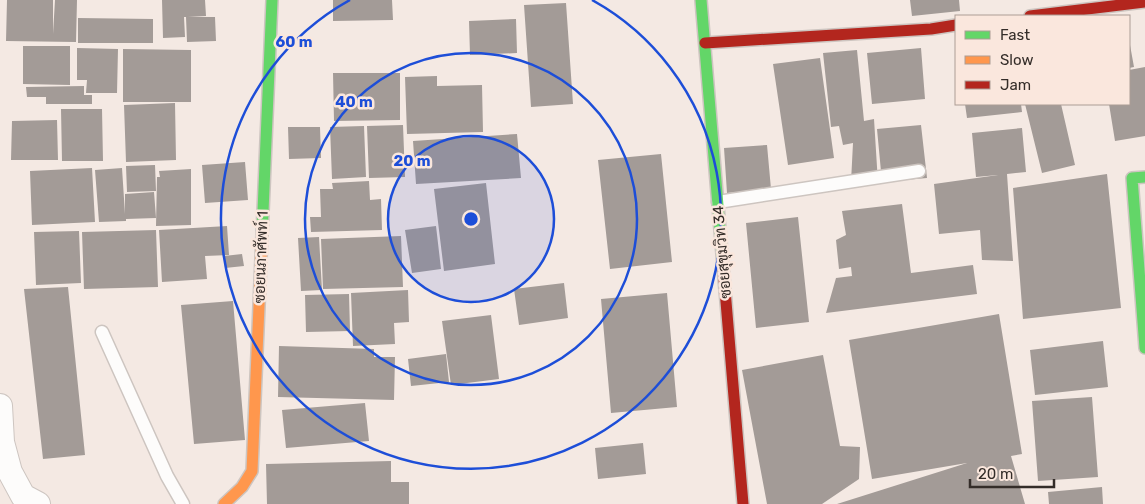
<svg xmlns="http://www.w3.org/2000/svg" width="1145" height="504" viewBox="0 0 1145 504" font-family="Rubik,Sarabun,sans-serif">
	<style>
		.building { fill: #a39b97 }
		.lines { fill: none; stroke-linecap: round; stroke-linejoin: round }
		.lane-casing { stroke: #cdc5c0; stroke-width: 15 }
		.street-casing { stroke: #cdc5c0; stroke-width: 26 }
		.fast-casing { stroke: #cdc5c0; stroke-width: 14 }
		.slow-casing { stroke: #cdc5c0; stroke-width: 14 }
		.jam-casing { stroke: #cdc5c0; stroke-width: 14 }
		.lane { stroke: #fdfcfb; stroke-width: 12 }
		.street { stroke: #fdfcfb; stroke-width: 24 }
		.fast { stroke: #63d668; stroke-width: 11 }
		.slow { stroke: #ff974d; stroke-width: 11 }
		.jam { stroke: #b3261e; stroke-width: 11 }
		.ring { fill: none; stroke: #1d4ed8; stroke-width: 2.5 }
		.labels { text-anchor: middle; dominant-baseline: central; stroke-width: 5; stroke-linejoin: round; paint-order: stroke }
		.street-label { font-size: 15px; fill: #342d29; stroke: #fae7dd }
		.centre { fill: #1d4ed8; stroke: #fae7dd; stroke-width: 2.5 }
		.ring-label { font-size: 15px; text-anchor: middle; font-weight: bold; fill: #1d4ed8; stroke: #fae7dd; stroke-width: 5; stroke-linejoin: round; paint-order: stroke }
	</style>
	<rect width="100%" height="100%" fill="#f4e9e3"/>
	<path class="building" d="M 7,0 L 53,0 L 53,34 L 55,0 L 77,0 L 76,42 L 6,41 Z
		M 162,0 L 205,0 L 206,16 L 188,17 L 215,17 L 216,41 L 187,42 L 186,17 L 184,17 L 185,37 L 163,38 Z
		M 333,0 L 392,0 L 393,20 L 333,21 Z
		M 910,0 L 959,0 L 960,11 L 912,16 Z
		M 566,3 L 573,104 L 531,107 L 524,5 Z
		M 78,18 L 153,19 L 153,43 L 78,43 Z
		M 516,19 L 517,53 L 470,55 L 469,21 Z
		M 1129,45 L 1130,45 L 1134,67 L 1129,68 Z
		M 23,46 L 70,46 L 70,85 L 23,84 Z
		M 77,48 L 118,49 L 117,93 L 86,93 L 87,80 L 77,80 Z
		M 921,48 L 925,99 L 872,104 L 867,53 Z
		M 123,49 L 191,50 L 191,102 L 123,102 Z
		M 857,50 L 864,121 L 874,119 L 878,183 L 851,182 L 853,143 L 843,145 L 839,126 L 831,127 L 823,53 Z
		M 820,58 L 834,158 L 788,165 L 773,64 Z
		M 1145,67 L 1145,136 L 1115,141 L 1109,104 L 1129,104 L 1129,70 Z
		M 333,73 L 400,73 L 400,120 L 334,121 Z
		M 437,76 L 437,86 L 482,85 L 483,132 L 407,134 L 405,77 Z
		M 84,86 L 84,95 L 92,95 L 92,104 L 46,104 L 46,97 L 27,97 L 26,87 Z
		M 175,103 L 176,160 L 126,162 L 124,105 Z
		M 965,104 L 1021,104 L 1022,112 L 967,118 Z
		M 1025,104 L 1061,104 L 1075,165 L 1042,173 Z
		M 61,109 L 102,109 L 103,161 L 62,161 Z
		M 57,120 L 58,160 L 11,160 L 12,121 Z
		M 403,125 L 405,177 L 369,178 L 367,126 Z
		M 921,125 L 927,178 L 882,182 L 877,129 Z
		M 364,126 L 366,177 L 332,179 L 330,127 Z
		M 288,127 L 320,127 L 321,158 L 289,159 Z
		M 1022,128 L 1026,172 L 1007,174 L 1013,261 L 982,260 L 980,230 L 939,234 L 934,184 L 998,175 L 976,177 L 972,133 Z
		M 517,134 L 521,178 L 416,184 L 413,141 Z
		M 767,145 L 771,189 L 727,193 L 724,148 Z
		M 661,154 L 672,262 L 610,269 L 598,160 Z
		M 245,162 L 248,200 L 205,203 L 202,165 Z
		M 155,165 L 156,191 L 127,192 L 126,166 Z
		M 92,168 L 95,222 L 32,225 L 30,171 Z
		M 122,168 L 125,214 L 125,194 L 154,192 L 156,218 L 126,219 L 126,221 L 99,222 L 95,170 Z
		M 191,169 L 191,225 L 156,226 L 157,177 L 160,177 L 159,171 Z
		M 1107,174 L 1121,308 L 1023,319 L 1013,188 Z
		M 369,181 L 370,200 L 381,199 L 382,230 L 311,232 L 310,217 L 321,217 L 320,189 L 333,189 L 332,183 Z
		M 486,183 L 495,264 L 444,271 L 434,189 Z
		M 902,204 L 911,273 L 973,265 L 977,294 L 826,313 L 836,278 L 852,276 L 851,267 L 839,269 L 836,240 L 846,235 L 842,211 Z
		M 798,217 L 809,322 L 756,328 L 746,223 Z
		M 227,226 L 229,255 L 205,256 L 207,279 L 162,282 L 159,230 Z
		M 436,226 L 441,269 L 412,273 L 405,230 Z
		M 156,230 L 158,287 L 84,289 L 82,232 Z
		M 79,231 L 81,283 L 36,285 L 34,232 Z
		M 401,236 L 403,287 L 323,289 L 321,239 Z
		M 319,237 L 322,290 L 301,291 L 298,238 Z
		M 242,254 L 244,266 L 225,268 L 224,256 Z
		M 564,283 L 568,318 L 519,325 L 514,289 Z
		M 68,287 L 85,455 L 43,459 L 24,289 Z
		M 408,290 L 409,322 L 394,323 L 395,344 L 353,346 L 351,293 Z
		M 667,293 L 677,407 L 611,413 L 601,299 Z
		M 349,294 L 350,331 L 306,332 L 305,295 Z
		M 233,301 L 245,440 L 194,444 L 181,305 Z
		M 999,314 L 1022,454 L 1011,456 L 1025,504 L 837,504 L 967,463 L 872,479 L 849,340 Z
		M 491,315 L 499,379 L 451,385 L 442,321 Z
		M 1103,341 L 1108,387 L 1035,395 L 1030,350 Z
		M 279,346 L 374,349 L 374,357 L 395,357 L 394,400 L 278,397 Z
		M 446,354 L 449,382 L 411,386 L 408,359 Z
		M 823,355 L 840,446 L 860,447 L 859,479 L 822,504 L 767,504 L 742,370 Z
		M 1092,397 L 1098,477 L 1038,481 L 1032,401 Z
		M 365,403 L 369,441 L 286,448 L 282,410 Z
		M 643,443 L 646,474 L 598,479 L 595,448 Z
		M 391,461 L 391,482 L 409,482 L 409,504 L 267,504 L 266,464 Z
		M 1102,487 L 1103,504 L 1049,504 L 1048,492 Z"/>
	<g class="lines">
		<defs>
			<path id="lane" d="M 718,202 L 919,171
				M 102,332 L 167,476 L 183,504"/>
			<path id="street" d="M 0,406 L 2,442 L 10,472 L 23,496 L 38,504"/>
			<path id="fast" d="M 701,0 L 723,266
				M 1145,177 L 1132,178 L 1145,348
				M 262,235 L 272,0"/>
			<path id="slow" d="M 224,504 L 242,487 L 252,471 L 262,235"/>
			<path id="jam" d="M 1030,16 L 1145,2
				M 705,43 L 931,29 L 956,25
				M 723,266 L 743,504"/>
		</defs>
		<use href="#lane" class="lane-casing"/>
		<use href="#street" class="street-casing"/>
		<use href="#fast" class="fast-casing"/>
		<use href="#slow" class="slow-casing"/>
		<use href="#jam" class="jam-casing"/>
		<use href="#lane" class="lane"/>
		<use href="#street" class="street"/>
		<use href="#fast" class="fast"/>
		<use href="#slow" class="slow"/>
		<use href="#jam" class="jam"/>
	</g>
	<circle cx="471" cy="219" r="83" fill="#1d4ed8" fill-opacity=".12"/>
	<g class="ring">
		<circle cx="471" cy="219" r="83"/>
		<circle cx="471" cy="219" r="166"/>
		<path d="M592 0A250 250 0 1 1 350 0"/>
	</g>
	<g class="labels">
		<g class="street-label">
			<text transform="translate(722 252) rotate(-95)">ซอยสุขุมวิท 34</text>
			<text transform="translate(261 257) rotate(-88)">ซอยนภาศัพท์ 1</text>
		</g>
	</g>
	<circle cx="471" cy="219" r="8" class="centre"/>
	<g class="ring-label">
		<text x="294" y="47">60 m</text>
		<text x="354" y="107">40 m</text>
		<text x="412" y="166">20 m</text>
	</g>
	<rect x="955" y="15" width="175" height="90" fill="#fae7dd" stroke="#ab9d95"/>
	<rect x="965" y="31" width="25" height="8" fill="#63d668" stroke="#ab9d95"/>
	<text x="1000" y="40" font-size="15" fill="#342d29">Fast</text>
	<rect x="965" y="56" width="25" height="8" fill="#ff974d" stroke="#ab9d95"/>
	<text x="1000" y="65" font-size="15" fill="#342d29">Slow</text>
	<rect x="965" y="81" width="25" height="8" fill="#b3261e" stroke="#ab9d95"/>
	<text x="1000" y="90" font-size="15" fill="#342d29">Jam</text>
	<path d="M970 479v8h84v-8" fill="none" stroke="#342d29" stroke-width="2.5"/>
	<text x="978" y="479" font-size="15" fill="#342d29" stroke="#fae7dd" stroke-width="4" paint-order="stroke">20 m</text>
</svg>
